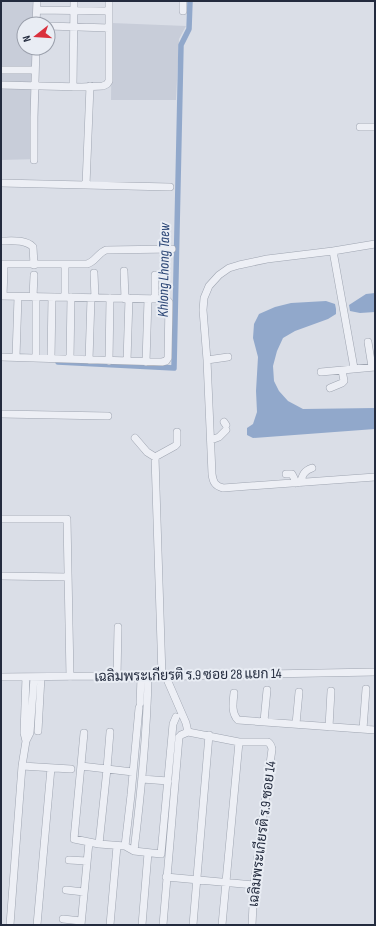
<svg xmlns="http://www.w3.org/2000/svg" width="376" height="926" viewBox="0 0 376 926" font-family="'Sofia Sans Condensed',Sarabun,sans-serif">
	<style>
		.built { fill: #c8cdd9 }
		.water { fill: #91a8cb }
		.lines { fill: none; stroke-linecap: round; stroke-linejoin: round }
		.canal { stroke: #91a8cb; stroke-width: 5.5 }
		.minor-casing { stroke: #9fa5b1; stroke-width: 8 }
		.minor { stroke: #edeff5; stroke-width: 7 }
		.labels { text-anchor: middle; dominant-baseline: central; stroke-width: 4; stroke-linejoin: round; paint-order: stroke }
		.street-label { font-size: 14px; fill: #232b3e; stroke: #e9edf4 }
		.water-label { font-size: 15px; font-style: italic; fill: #2a4575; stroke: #e9edf4 }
	</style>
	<rect width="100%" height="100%" fill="#dadee7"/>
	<path class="built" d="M 1,1 L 39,1 L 39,24 L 24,24 L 24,48 L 39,48 L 38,159 L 1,160 Z
		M 112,23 L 186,26 L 179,39 L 176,100 L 111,100 Z"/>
	<path class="water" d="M 375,293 L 375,312 L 360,313 L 350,311 L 349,305 L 366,294 Z
		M 326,301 L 335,304 L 336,309 L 336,314 L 328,319 L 295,331 L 283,338 L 277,351 L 273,366 L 274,381 L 279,391 L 288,401 L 303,409 L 375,408 L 375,429 L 253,438 L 247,435 L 247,428 L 253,424 L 257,412 L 256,391 L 258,357 L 253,338 L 254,324 L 259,314 L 275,307 L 291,303 Z"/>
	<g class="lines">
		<path class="canal" d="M 58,362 L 174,368 L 181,45 L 189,29 L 190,1"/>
		<defs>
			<path id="minor" d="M 37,10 L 109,11
				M 183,11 L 183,1
				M 36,24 L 37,1
				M 48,26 L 109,28
				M 1,70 L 35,70
				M 1,85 L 82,87 L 103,86 L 107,84 L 109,81 L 109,1
				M 73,87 L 74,1
				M 360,127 L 375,127
				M 34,160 L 34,117 L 36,48
				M 1,183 L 170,187
				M 86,185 L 90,86
				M 1,241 C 11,241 25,239 33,247 L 34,265
				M 375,244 L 333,251 L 267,259 L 239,265 L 229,268 L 219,275 L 209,286 L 204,298 L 203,310 L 207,360 L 212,474 C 213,482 215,486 223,488 L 375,477
				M 333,251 L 354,368
				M 1,264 L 87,264 C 95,262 98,253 106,250 L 172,249
				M 65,268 L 65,297
				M 124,271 L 125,299
				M 94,273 L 95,298
				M 155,275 L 155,299
				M 1,296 L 164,299 L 167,300 L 169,302 L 168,358 L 166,361 L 162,362 L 1,357
				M 3,296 L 4,269
				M 33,297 L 34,275
				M 368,342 L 372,367
				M 16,357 L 18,297
				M 36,358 L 36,297
				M 51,358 L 52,297
				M 70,359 L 71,297
				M 89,360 L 91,298
				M 207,360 L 228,357
				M 109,361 L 110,298
				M 127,361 L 129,298
				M 146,362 L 148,299
				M 321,372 L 375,367
				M 330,388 L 342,383 L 344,381 L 342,370
				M 1,414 L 108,416
				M 224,422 L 226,425
				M 135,438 L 147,452 L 155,457
				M 211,440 L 219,437 L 226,430
				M 286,474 L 292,474 L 294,478 L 296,483
				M 300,483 C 303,474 304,471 312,468
				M 1,519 L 67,519 L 70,677
				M 1,576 L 68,577
				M 162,676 L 155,457 L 175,446 L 177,444 L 177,432
				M 1,677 L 97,676 L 141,678 L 162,676 L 166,677 L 212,675 L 375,672
				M 117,677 L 118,627
				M 166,677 L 186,723 L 188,732
				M 234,693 C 233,702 231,713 238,720 L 375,730
				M 140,703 L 141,678
				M 264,721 L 267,690
				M 296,724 L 299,692
				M 329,727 L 331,691
				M 363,729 L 366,689
				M 38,731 L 41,677
				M 84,733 L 74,839 L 99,844 L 125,846 L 134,851 L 161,854 L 173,724 L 176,717
				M 26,741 L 24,733 L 26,677
				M 22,766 L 71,769
				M 81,766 L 133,772
				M 142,779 L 168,781
				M 99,844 L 107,769 L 110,732
				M 125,846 L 131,795 L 139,708
				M 134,851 C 141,793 147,735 148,677
				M 69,860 L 87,861
				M 166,877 L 254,885
				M 66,890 L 84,892
				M 63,919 L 81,921
				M 10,925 L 22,766 L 26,741 L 30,733 L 34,678
				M 37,925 L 51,768
				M 81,925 L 89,842
				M 110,925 L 117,846
				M 142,925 L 148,853
				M 163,925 L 179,737 L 181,735 L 188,732 L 239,742 L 268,742 C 271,744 271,745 272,749 L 254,885 L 252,925
				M 193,925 L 209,735
				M 222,925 L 239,742"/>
		</defs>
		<use href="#minor" class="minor-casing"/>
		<use href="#minor" class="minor"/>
	</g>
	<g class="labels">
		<g class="street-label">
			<text transform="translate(188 675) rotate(-1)">เฉลิมพระเกียรติ ร.9 ซอย 28 แยก 14</text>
			<text transform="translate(262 834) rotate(-83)">เฉลิมพระเกียรติ ร.9 ซอย 14</text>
		</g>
		<g class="water-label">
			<text transform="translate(164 270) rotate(-89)">Khlong Lhong Taew</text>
		</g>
	</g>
	<rect width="376" height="926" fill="none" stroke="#232b3e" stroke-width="4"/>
	<g transform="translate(36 36) rotate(253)"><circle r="19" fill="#e9edf4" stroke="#9a9fab"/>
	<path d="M0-3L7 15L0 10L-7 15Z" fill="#da303c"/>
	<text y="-6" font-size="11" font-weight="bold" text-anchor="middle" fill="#232b3e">N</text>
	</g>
</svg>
